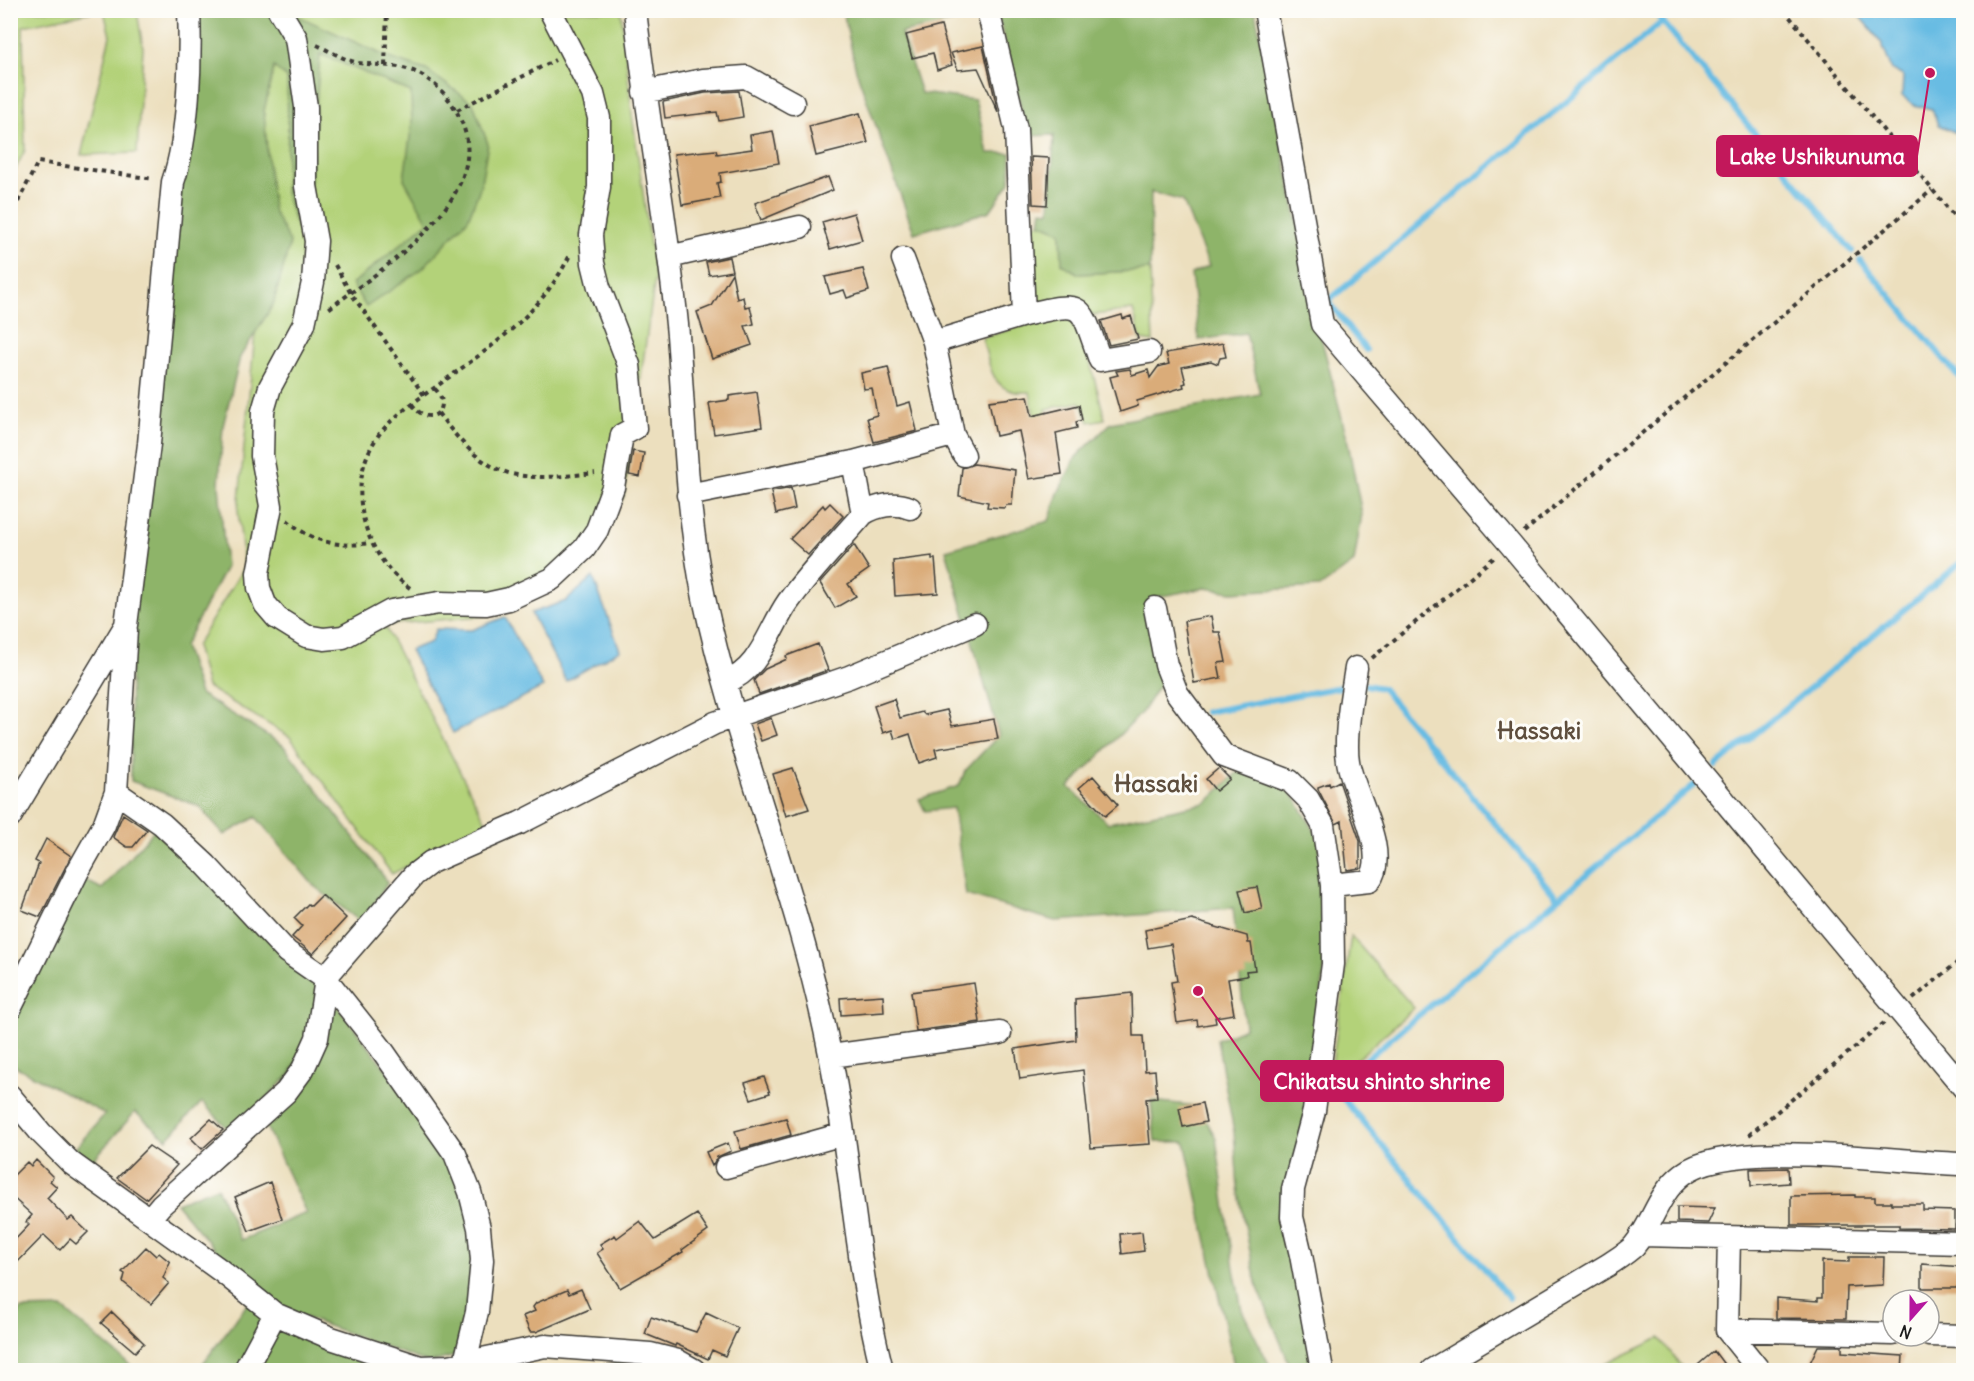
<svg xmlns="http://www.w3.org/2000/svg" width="1974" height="1381" viewBox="0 0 1974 1381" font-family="Delius,sans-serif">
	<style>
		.green { fill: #b3d279; stroke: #68774a; stroke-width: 1.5 }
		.forest { fill: #8eb469; stroke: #556842; stroke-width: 1.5 }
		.water { fill: #67bce3; stroke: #426c80; stroke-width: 1.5 }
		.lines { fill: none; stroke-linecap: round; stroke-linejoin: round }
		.stream { stroke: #67bce3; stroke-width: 6 }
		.building { fill: #daac79 }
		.minor-casing { stroke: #3b3934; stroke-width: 25 }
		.path { stroke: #3b3934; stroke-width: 4; stroke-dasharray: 4.5 4.5; stroke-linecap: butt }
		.minor { stroke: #fff; stroke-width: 22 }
		.labels { text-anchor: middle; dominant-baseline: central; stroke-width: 6; stroke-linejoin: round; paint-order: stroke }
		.quarter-label { font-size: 24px; font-weight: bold; fill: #5e4e3d; stroke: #fdfcf7 }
		.leader { fill: none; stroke: #c2185b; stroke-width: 2 }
		.callout-dot { fill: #c2185b; stroke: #fdfcf7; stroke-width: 2 }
		.callout { fill: #c2185b; stroke: #c2185b; stroke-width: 2 }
		.callout-label { font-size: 22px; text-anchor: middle; font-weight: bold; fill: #fff }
	</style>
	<rect width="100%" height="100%" fill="#fdfcf7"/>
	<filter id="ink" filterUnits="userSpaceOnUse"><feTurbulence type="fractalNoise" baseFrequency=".0167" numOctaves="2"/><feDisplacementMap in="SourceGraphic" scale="12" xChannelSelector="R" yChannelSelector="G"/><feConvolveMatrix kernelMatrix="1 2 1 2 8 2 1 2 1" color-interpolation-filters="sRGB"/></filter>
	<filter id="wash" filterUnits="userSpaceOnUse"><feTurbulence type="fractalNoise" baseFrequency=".008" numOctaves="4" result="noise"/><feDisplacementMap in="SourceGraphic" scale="24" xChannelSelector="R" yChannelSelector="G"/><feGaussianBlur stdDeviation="1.35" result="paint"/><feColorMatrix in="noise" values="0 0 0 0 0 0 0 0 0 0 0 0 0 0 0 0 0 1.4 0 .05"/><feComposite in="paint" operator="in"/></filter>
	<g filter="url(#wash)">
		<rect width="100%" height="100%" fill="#ecdfbe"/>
		<path class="green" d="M 11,10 L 96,11 L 23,26 L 25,150 L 11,178 Z
			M 104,11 L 137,11 L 143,48 L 137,153 L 81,155 L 110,36 Z
			M 227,11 L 621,11 L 632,114 L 655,278 L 624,496 L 582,572 L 534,597 L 484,616 L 384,625 L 487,824 L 392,874 L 290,737 L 207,687 L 196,646 L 244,567 L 238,510 L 262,261 Z
			M 1040,223 L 1061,231 L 1062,264 L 1079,274 L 1150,270 L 1153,342 L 1141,340 L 1133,310 L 1093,315 L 1030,306 L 1026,226 Z
			M 1070,312 L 1088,355 L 1105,419 L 1089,422 L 1080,402 L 1046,409 L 1052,431 L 1037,434 L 1030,392 C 992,396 991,369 982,338 Z
			M 1351,936 L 1414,1008 L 1329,1084 Z
			M 1660,1338 L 1684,1370 L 1593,1370 Z"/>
		<path class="forest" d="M 195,11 L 294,11 L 298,16 L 392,59 L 426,70 L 473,103 L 488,144 L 480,188 L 468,219 L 422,269 L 366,307 L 352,284 L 428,222 L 404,179 L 412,123 L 411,92 L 320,54 L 305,252 L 285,193 L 288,132 L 287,78 L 274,67 L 264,111 L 268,162 L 273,210 L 290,243 L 273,305 L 240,357 L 223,426 L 219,485 L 226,567 L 184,646 L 200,694 L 283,745 L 388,882 L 362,923 L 314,886 L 256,817 L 224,835 L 199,806 L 131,781 L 130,637 Z
			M 843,11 L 982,11 L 983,16 L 901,33 L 921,93 L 975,100 L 988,153 L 1011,153 L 1010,182 L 990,211 L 914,233 L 856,70 Z
			M 997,11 L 1255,11 L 1319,329 L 1347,438 L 1362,514 L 1354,562 L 1320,587 L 1232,592 L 1205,588 L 1156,597 L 1172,665 L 1142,712 L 1069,787 L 1108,823 L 1206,803 L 1242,768 L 1287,785 L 1319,838 L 1326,955 L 1309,1104 L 1290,1176 L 1315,1370 L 1292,1370 L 1256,1283 L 1238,1188 L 1234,1132 L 1217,1040 L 1245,1028 L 1233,908 L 1055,921 L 966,895 L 953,808 L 925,811 L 919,799 L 959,786 L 965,771 L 999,735 L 946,550 L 1049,521 L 1058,493 L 1076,457 L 1111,423 L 1260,394 L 1246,333 L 1199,340 L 1191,274 L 1209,266 L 1183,201 L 1151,192 L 1150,270 L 1079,274 L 1062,264 L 1061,232 L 1040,223 L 1042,210 L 1050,211 L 1054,135 L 1028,136 Z
			M 157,827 L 321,986 L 300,1064 L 232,1133 L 202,1102 L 167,1139 L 135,1112 L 88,1166 L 72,1152 L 105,1114 L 11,1064 L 11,1021 L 83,879 L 102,889 Z
			M 331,998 L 443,1143 L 468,1208 L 476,1266 L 459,1347 L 454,1356 L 429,1363 L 271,1305 L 231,1269 L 176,1203 L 217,1187 L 241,1240 L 306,1213 L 264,1122 Z
			M 1151,1101 L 1198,1106 L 1216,1138 L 1234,1269 L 1242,1310 L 1272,1370 L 1235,1370 L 1185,1142 L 1155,1142 Z
			M 248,1303 L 398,1370 L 198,1370 Z
			M 62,1308 L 136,1370 L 11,1370 L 11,1324 L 21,1309 Z
			M 616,1361 L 658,1364 L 682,1370 L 609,1370 Z"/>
		<path class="water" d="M 1855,11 L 1963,11 L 1963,136 L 1938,125 L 1932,109 L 1914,105 L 1902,96 L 1903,76 L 1892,70 L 1881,42 Z
			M 593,577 L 620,650 L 566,681 L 531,613 L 566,601 Z
			M 505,617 L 543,687 L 453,733 L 410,650 L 431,642 L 436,629 L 472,630 Z"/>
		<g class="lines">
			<path class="stream" d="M 1653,10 L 1852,251
				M 1860,260 L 1964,383
				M 1366,350 L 1328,301 L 1662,22
				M 1366,685 L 1382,688 L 1557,898
				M 1206,712 L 1346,686
				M 1716,766 L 1964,560
				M 1333,1086 L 1509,1298
				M 1327,1092 L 1694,785"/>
		</g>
		<g id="blocks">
			<path class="building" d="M 941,26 L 952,65 L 937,70 L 933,53 L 912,58 L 906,35 Z
				M 983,46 L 998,112 L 978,68 L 958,70 L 951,53 Z
				M 739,91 L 743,117 L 719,121 L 717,112 L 665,118 L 663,102 L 705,93 Z
				M 860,113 L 868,143 L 816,156 L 809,126 Z
				M 773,131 L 779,163 L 720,173 L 721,182 L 717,183 L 720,198 L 682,205 L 674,154 L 716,150 L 717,154 L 752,149 L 750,135 Z
				M 1031,157 L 1049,158 L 1047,205 L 1033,204 Z
				M 828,177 L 833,190 L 761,220 L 755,203 Z
				M 854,213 L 862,240 L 830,249 L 822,222 Z
				M 729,257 L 732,271 L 709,275 L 706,262 Z
				M 863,269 L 869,291 L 847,298 L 844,290 L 830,294 L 825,277 Z
				M 732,273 L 737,299 L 743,297 L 745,307 L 750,306 L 754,324 L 745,326 L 752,345 L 712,359 L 697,312 L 712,306 Z
				M 1122,315 L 1123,319 L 1131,316 L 1138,339 L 1109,345 L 1101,321 Z
				M 1223,343 L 1226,357 L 1220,358 L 1218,364 L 1211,361 L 1182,367 L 1186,383 L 1183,384 L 1184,387 L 1137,401 L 1138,406 L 1120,412 L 1110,377 L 1118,375 L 1116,371 L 1130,369 L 1132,375 L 1148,370 L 1150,378 L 1158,367 L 1169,364 L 1166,353 Z
				M 888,367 L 897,406 L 910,402 L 917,431 L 874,442 L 867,418 L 877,415 L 872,388 L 864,389 L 861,373 Z
				M 757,392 L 762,427 L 714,434 L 709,403 L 729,400 L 729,396 Z
				M 1028,396 L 1032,416 L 1079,405 L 1082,420 L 1076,422 L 1077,428 L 1056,433 L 1062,474 L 1029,479 L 1019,431 L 996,436 L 989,401 Z
				M 633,451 L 644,453 L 640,477 L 629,475 Z
				M 974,464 L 1015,470 L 1012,505 L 1006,505 L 1005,508 L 987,507 L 988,502 L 959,496 L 962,468 Z
				M 791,488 L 795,509 L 776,514 L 771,492 Z
				M 830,503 L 843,516 L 808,555 L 790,539 L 823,505 L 825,508 Z
				M 854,545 L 869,569 L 848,584 L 856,596 L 835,608 L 820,583 Z
				M 932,556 L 932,559 L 935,559 L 938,593 L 895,596 L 893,561 Z
				M 1211,616 L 1214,632 L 1220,632 L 1226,662 L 1218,663 L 1221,678 L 1194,683 L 1184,621 Z
				M 818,644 L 828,670 L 759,694 L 754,680 L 765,669 L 787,659 L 786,656 Z
				M 894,699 L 900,718 L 922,712 L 925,715 L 947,710 L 952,726 L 994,719 L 998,739 L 935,749 L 937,757 L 919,763 L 910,734 L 895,739 L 892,730 L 883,733 L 874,706 Z
				M 771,718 L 777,735 L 761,741 L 755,724 Z
				M 793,768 L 809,809 L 786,816 L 773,774 Z
				M 1219,768 L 1230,779 L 1216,791 L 1206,779 Z
				M 1093,776 L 1118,805 L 1105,816 L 1079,788 Z
				M 1339,781 L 1360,841 L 1360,868 L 1347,870 L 1342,821 L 1336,824 L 1318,789 L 1318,787 L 1329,783 L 1330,786 Z
				M 123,814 L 147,830 L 133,847 L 127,847 L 113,837 Z
				M 46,839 L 71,856 L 40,917 L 22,910 L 39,863 L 35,861 Z
				M 1257,887 L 1262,909 L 1245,913 L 1239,890 Z
				M 322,895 L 346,918 L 313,954 L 292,937 L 302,926 L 294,918 L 308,904 L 311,906 Z
				M 1192,920 L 1247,936 L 1248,943 L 1251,943 L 1255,970 L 1246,971 L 1247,976 L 1228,979 L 1234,1014 L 1215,1017 L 1216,1023 L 1198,1026 L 1197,1020 L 1177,1023 L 1171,982 L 1177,981 L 1171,944 L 1148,948 L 1145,930 Z
				M 974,983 L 980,1022 L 916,1031 L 911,992 Z
				M 1132,993 L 1133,1036 L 1143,1036 L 1145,1071 L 1155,1070 L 1157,1098 L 1146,1099 L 1150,1144 L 1091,1148 L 1083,1070 L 1020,1079 L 1015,1049 L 1076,1040 L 1075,999 Z
				M 883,995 L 884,1012 L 841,1015 L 840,998 Z
				M 764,1077 L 770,1093 L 751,1099 L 745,1083 Z
				M 1202,1103 L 1206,1122 L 1183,1127 L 1179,1108 Z
				M 786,1118 L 791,1135 L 741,1149 L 735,1131 Z
				M 211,1119 L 223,1130 L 202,1149 L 191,1138 Z
				M 728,1143 L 731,1151 L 717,1157 L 712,1166 L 706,1152 Z
				M 149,1146 L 177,1165 L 146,1199 L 117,1178 Z
				M 36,1160 L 53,1177 L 50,1181 L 57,1187 L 47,1198 L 68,1220 L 72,1217 L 88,1232 L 76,1244 L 70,1239 L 60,1250 L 44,1235 L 10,1270 L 10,1245 L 29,1225 L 26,1222 L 32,1215 L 10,1195 L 10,1179 L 27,1162 L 31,1166 Z
				M 1788,1168 L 1789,1183 L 1751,1186 L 1750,1169 Z
				M 270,1182 L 282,1219 L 249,1231 L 235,1197 Z
				M 1855,1195 L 1855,1197 L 1875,1197 L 1875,1202 L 1891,1202 L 1891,1204 L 1923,1204 L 1923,1210 L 1955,1211 L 1955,1229 L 1899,1228 L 1899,1225 L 1791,1225 L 1791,1196 Z
				M 1677,1207 L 1715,1208 L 1708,1223 L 1677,1222 Z
				M 697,1214 L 708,1231 L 682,1250 L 683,1252 L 620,1288 L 597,1253 L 603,1249 L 600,1244 L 615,1235 L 617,1238 L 640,1221 L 655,1240 Z
				M 1142,1232 L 1144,1251 L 1122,1254 L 1120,1234 Z
				M 146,1247 L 156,1256 L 159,1253 L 170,1262 L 163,1278 L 169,1283 L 151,1304 L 123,1282 L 125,1274 L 122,1272 Z
				M 1849,1257 L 1884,1257 L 1883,1285 L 1847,1287 L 1846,1319 L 1776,1318 L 1776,1298 L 1818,1301 L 1818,1298 L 1822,1298 L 1822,1261 L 1849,1262 Z
				M 1922,1264 L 1964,1267 L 1964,1288 L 1922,1288 Z
				M 581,1289 L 590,1309 L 536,1332 L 530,1332 L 523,1316 L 535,1311 L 533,1307 L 536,1303 L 567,1290 L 569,1294 Z
				M 112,1312 L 144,1343 L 135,1352 L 101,1323 Z
				M 706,1313 L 738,1328 L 725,1356 L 712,1350 L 708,1359 L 676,1344 L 675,1346 L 645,1334 L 651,1317 L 696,1332 Z
				M 1818,1346 L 1842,1346 L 1842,1352 L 1903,1356 L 1902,1371 L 1806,1371 Z
				M 1714,1351 L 1729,1371 L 1691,1371 Z"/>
		</g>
	</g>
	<g filter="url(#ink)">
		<use href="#blocks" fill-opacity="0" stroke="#3b3934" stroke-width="1.5"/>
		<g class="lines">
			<defs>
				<path id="minor" d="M 279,10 L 296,38 L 306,107 L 306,186 L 316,241 L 313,282 L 304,324 L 270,387 L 263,411 L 262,456 L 271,506 L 258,573 L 259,588 L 265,604 L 277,618 L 306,636 L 324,639 L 343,637 L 391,611 L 439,603 L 486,604 L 509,599 L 552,579 L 584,549 L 597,530 L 613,487 L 622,435 L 635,428 L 629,365 L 599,287 L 593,263 L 591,235 L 599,187 L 599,118 L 593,94 L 550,10
					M 635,10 C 647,119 668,226 678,335 C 685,423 686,511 704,598 C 737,752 800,899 830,1054 C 851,1159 856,1267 882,1370
					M 1265,10 L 1322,324 L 1510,544 L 1964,1088
					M 644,92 L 703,80 L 746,77 L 793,103
					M 669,257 L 800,227
					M 903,259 L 934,342 L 953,435 L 964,455
					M 1024,315 C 1086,301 1079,301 1100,360 L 1149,352
					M 934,342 L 1024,315 L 1016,129 L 988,10
					M 688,495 L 853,462 L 953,435
					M 863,514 C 877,505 895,502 910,508
					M 1155,608 L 1166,665 L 1177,693 L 1224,756 L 1290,781 L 1308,799 L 1323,825 L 1332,885 L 1333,964 L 1314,1111 L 1293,1189 L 1292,1217 L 1301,1255 L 1322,1370
					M 725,682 C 760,671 769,629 788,602 C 810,571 838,543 863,514 L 853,462
					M 116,792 L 162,824 L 206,865 L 287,952 L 326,979 L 380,1047 L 455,1154 L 470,1192 L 479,1228 L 482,1260 L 477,1312 L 465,1362
					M 10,817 L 126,625 L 149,444 L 173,182 C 189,135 191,60 189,10
					M 1332,885 L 1369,881 C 1391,852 1352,792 1348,761 C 1344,737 1352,692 1356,668
					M 10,1009 L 78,871 L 104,825 L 116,792 L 126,630
					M 831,1056 L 1000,1033
					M 10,1096 L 41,1133 L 71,1163 L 220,1270 L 275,1314 L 331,1338 L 420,1367 L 449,1366 L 545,1346 L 650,1354 L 678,1361 L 694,1370
					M 726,1167 L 843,1134
					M 150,1218 L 161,1205 L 286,1092 L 303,1069 L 317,1038 L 326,979 L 331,971 L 414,875 L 431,862 L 520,823 L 715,723 L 849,677 L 975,624
					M 1641,1235 L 1964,1243
					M 1729,1238 L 1727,1330 L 1759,1370
					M 1727,1330 L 1893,1334
					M 1929,1335 L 1964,1336
					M 249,1370 L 246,1368 L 275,1314
					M 1432,1370 L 1608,1265 C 1617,1259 1627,1253 1634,1246 C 1653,1223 1658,1193 1683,1174 C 1730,1137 1900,1163 1964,1164"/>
			</defs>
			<use href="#minor" class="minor-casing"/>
			<path class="path" d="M 1784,10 L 1964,228
				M 317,45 C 330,51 344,60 359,63 C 379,66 403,64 421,75 C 440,86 454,103 462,123 C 494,200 378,272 327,310
				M 385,66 L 387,10
				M 457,110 L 555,60
				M 10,218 L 38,162 L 154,179
				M 335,265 L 350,292 L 424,395
				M 412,404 C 430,431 455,407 434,388
				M 438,413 C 489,481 513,482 595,473
				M 287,520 C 312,542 338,548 370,543
				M 1524,532 L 1932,190
				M 410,588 C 362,555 342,481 381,432 C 396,414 418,399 437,386 C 492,346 540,316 571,253
				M 1372,658 L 1496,556
				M 1913,999 L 1964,957
				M 1749,1135 L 1884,1023"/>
			<use href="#minor" class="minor"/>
		</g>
	</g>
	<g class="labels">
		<g class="quarter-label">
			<text x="1539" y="730">Hassaki</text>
			<text x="1156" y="783">Hassaki</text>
		</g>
	</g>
	<path class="leader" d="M1930 73L1917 156M1198 991L1261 1081"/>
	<g class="callout-dot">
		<circle cx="1930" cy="73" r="6"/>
		<circle cx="1198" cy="991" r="6"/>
	</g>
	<g class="callout">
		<rect x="1717" y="136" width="200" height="40" rx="6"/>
		<rect x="1261" y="1061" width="242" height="40" rx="6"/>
	</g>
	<g class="callout-label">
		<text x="1817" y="164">Lake Ushikunuma</text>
		<text x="1382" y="1089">Chikatsu shinto shrine</text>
	</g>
	<rect width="1974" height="1381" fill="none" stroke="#fdfcf7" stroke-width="36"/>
	<g transform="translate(1911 1318) rotate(201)"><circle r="28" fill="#fdfcf7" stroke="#a3a29f" stroke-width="1.5"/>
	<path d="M0-4.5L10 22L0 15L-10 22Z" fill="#b5179e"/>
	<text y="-9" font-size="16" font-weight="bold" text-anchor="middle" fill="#1c1c1c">N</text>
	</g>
</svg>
